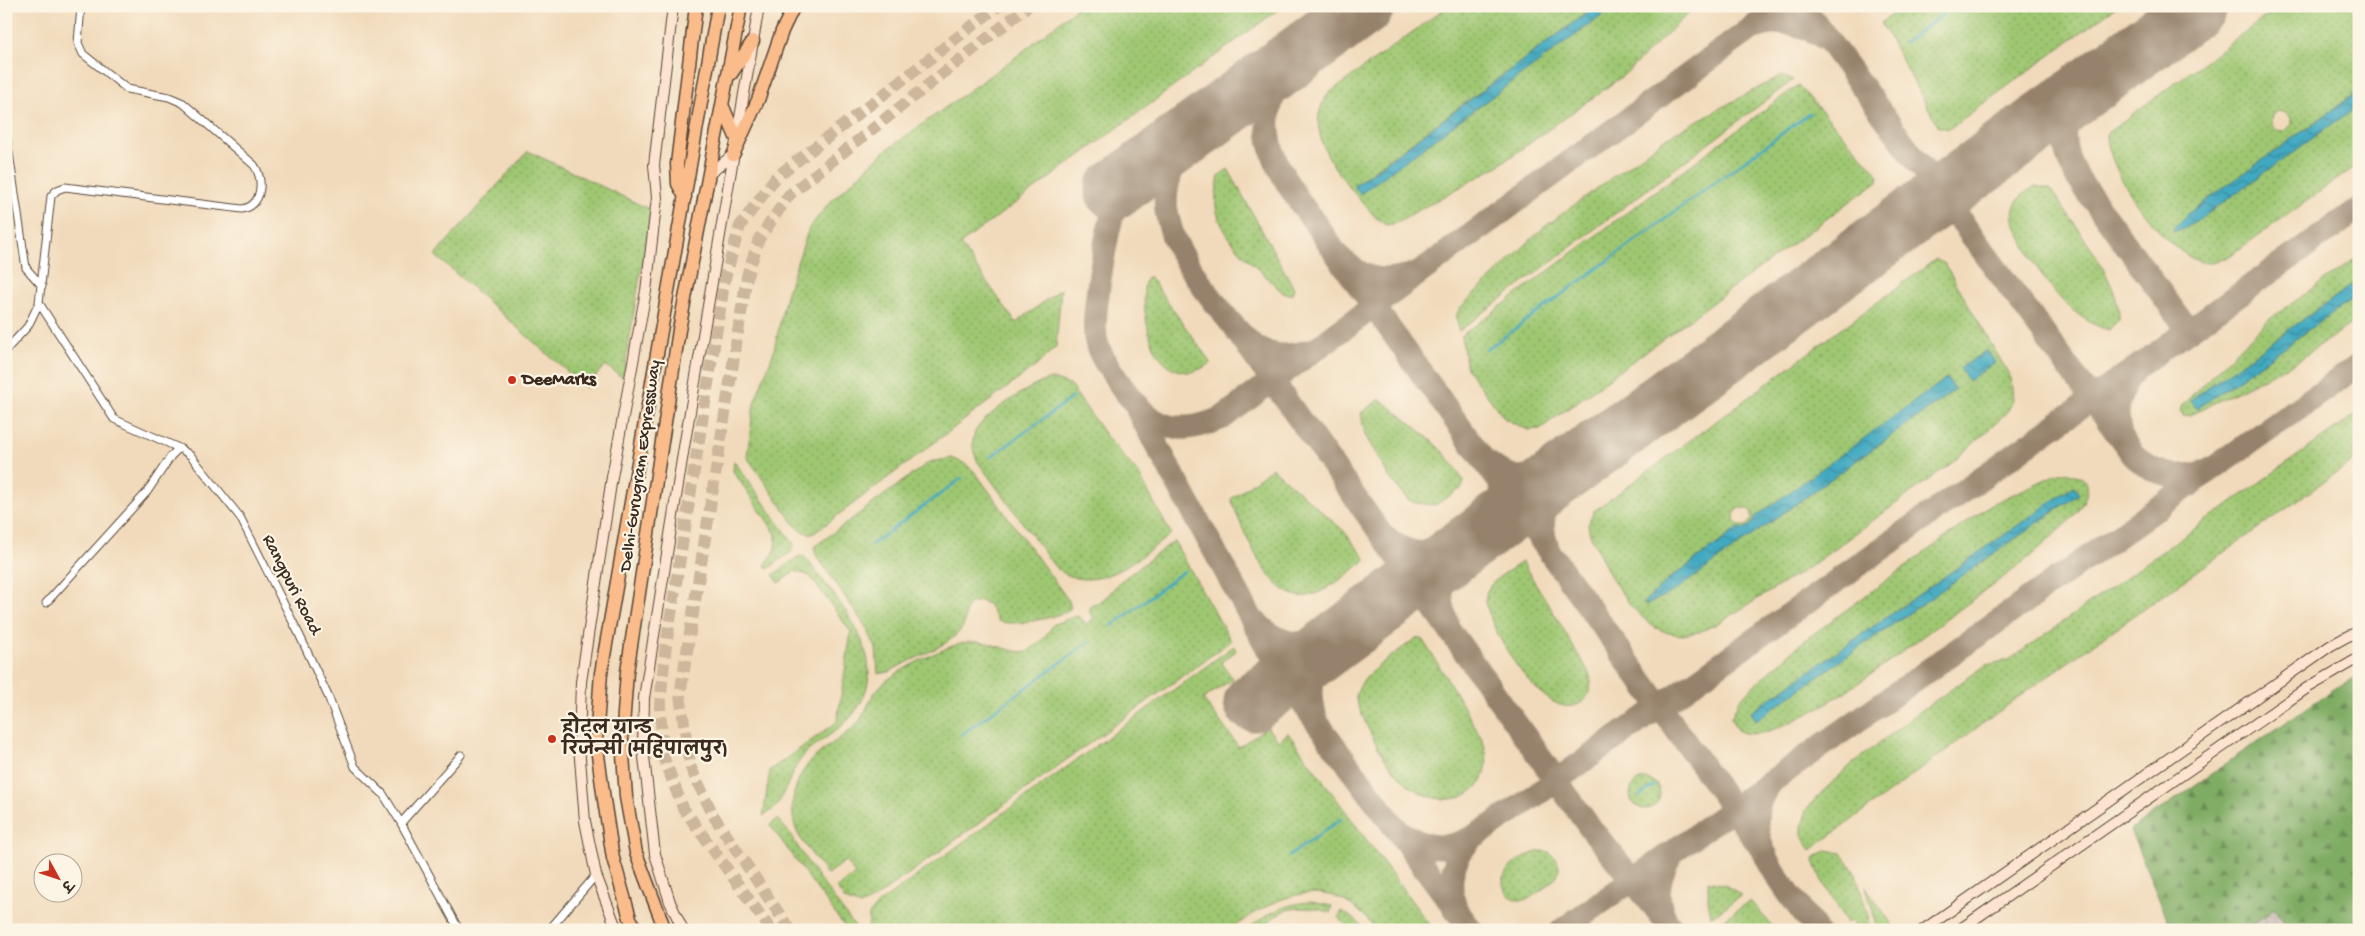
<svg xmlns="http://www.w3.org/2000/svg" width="2365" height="936" viewBox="0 0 2365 936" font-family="'Gochi Hand','Playpen Sans Deva',sans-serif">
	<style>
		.industrial { fill: url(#industrial-grid) }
		.grass { fill: url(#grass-dots); stroke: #6d7848; fill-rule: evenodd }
		.forest { fill: url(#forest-firs); stroke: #5d6b41 }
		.water { fill: url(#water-waves); stroke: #3e6a70 }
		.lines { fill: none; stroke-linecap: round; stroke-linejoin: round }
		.stream { stroke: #41a9c1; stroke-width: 2.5 }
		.taxiway { stroke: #96826c; stroke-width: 24 }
		.runway { stroke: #96826c; stroke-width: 59 }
		.highway-tunnel { stroke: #cdb79c; stroke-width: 12; stroke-dasharray: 12 6; stroke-linecap: butt }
		.street-casing { stroke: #564436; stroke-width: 9 }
		.secondary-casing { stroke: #564436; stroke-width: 12 }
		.highway-casing { stroke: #564436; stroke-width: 15 }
		.street { stroke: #fff; stroke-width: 7 }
		.secondary { stroke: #fde4d1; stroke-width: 10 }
		.highway { stroke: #fabc8b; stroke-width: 12 }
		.poi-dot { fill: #c8321e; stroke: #fcf5e5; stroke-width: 2 }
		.labels { text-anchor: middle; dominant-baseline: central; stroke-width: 4.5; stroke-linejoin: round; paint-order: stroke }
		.poi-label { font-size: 18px; font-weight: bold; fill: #3b2a1e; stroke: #fcf5e5; text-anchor: start }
		.street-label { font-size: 18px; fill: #3b2a1e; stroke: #fcf5e5 }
	</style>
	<defs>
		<pattern id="industrial-grid" width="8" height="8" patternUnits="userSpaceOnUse" patternTransform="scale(1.25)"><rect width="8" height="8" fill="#ccc2b8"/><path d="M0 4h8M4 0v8" fill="none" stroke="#b0a79e"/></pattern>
		<pattern id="grass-dots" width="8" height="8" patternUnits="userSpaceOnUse" patternTransform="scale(1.25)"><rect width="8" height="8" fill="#9fc772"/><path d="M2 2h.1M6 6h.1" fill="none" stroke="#83a25d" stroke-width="1.8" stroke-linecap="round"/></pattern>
		<pattern id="forest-firs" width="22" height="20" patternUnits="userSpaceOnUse" patternTransform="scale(1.25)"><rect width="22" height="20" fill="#7fac64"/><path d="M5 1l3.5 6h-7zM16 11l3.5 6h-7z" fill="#698c52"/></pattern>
		<pattern id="water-waves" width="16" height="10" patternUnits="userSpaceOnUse" patternTransform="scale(1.25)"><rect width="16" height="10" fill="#41a9c1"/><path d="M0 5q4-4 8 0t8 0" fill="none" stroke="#388a9c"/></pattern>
	</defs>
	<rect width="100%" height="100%" fill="#fcf5e5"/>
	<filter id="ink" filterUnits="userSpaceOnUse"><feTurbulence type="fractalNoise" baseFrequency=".02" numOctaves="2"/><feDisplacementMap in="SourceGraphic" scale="10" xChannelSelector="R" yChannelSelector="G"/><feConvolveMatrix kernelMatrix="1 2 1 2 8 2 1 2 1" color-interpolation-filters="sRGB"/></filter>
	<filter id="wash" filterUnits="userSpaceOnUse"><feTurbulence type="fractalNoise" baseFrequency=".0096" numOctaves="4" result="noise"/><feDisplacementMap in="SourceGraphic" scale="20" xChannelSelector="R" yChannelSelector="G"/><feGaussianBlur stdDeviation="1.12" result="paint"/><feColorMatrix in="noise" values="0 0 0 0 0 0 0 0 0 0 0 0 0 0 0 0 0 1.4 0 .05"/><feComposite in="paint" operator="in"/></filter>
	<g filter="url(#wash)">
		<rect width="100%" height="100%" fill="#f1dabb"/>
		<path class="industrial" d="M 2275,908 L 2290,930 L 2245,930 Z"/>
		<path class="grass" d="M 1079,6 L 1283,6 L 960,244 L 1016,323 L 1061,289 L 1056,347 L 1036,366 L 813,534 L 803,532 L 795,525 L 747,457 L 754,403 L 773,354 L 786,295 L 809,228 L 831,201 L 885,151 L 1021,53 Z
			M 1448,6 L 1596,6 L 1354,185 L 1360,194 L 1615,6 L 1696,6 L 1624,75 L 1498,166 L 1394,224 L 1386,225 L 1378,220 C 1351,189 1295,135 1329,93 Z
			M 1902,6 L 2117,6 L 1949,129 L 1939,127 L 1881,23 Z
			M 2280,6 L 2359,6 L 2359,91 L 2186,215 L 2193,224 L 2359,105 L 2359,164 L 2228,257 C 2220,260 2214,264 2206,263 C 2168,258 2105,170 2107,133 ZM 2278,111 L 2287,113 L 2291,118 L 2291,124 L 2284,131 L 2277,130 L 2272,125 L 2273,115 Z
			M 1780,76 L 1793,80 L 1459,331 L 1456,317 L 1459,309 L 1543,228 L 1667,137 Z
			M 1798,85 L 1879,175 L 1878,181 L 1540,429 L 1528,430 L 1505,419 L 1467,369 L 1461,336 Z
			M 528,151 L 651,210 L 623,378 L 605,365 L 586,388 L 435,255 Z
			M 1228,169 L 1294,288 L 1292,294 L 1284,294 C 1261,270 1222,243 1216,207 C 1215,197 1217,186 1219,176 Z
			M 2035,186 L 2050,189 C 2071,220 2122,283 2119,320 L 2109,330 C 2069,320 2036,272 2021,237 C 2017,228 2011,218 2014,208 C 2016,198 2027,191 2035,186 Z
			M 2359,256 L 2359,280 L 2190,400 L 2197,409 L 2359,294 L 2359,318 L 2298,361 L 2190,415 L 2183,416 L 2180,411 L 2182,405 L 2267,321 Z
			M 1936,259 L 1945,264 L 2011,378 L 2013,400 L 2007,413 L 1953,462 L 1808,568 L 1717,624 L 1699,632 L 1682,635 L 1668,633 L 1654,627 L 1643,618 L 1630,605 L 1609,574 L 1590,534 L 1588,525 L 1594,511 ZM 1947,378 L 1955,390 L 1676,590 L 1647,605 L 1668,580 L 1739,528 L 1745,529 ZM 1741,508 L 1747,508 L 1752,513 L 1752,519 L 1746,526 L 1740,526 L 1734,520 L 1735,511 Z
			M 1149,276 L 1211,363 C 1204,367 1196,373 1186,372 C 1152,369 1145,324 1144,297 C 1144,290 1143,281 1149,276 Z
			M 1052,379 L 1070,385 L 1106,436 L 1138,473 L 1171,534 C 1140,557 1094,600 1055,567 L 978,462 C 973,452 971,443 975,432 C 982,416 1035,381 1052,379 Z
			M 1380,399 C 1409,423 1447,447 1464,482 L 1462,488 L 1435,505 L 1415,503 L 1407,499 L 1390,478 L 1365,435 L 1361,413 Z
			M 2359,412 L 2359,457 L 2020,696 L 1811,850 L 1802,835 L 1802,827 L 1806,810 L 1817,797 L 1852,764 L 1919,712 L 1986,665 L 2009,660 Z
			M 952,458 L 964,463 L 975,472 L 1069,601 L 1071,608 C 1060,618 1011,627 998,621 L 988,604 L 981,601 L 970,603 C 962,611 968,622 960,631 C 944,649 910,659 889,672 L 878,674 L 876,648 L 866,627 L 816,555 L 814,547 L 929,462 Z
			M 734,461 L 794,544 L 791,552 L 768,569 L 765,565 L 775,551 L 776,534 L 733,471 Z
			M 1272,468 L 1343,530 L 1365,558 L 1364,561 C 1349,573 1327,592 1308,596 C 1270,603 1241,526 1231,499 Z
			M 2061,472 C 2081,474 2095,480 2083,502 C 2076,517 2063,527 2051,538 C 2020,567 1986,590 1952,615 C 1896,655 1841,702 1777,728 C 1765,733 1748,737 1737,730 L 1731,718 L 1739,701 L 1752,687 L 1805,640 L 1990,505 ZM 2074,486 L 2079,494 L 1756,720 L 1751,712 Z
			M 1174,541 L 1231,641 L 871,901 L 860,906 L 845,900 L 837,888 L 855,874 L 845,861 L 827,874 C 817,861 806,848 798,834 C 786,809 794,776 815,757 C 828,745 844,737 857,724 C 866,714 868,701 876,691 C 891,672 935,652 958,644 C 988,636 1001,652 1027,652 L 1043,639 L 1054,624 L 1077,616 L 1081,618 L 1086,624 L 1094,618 L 1089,611 L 1092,604 C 1102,604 1112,591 1118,583 Z
			M 799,556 L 805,557 C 838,603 901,662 849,719 C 836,733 818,741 805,754 C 791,769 788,788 778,804 C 775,809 768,812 763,816 L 770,770 L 837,722 L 851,632 L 810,576 L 795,571 L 779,583 L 773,575 Z
			M 1522,562 C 1540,591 1559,619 1575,650 C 1580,658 1587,667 1590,676 C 1592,684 1590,692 1586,698 C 1551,739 1481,620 1486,595 C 1488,581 1511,570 1522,562 Z
			M 1416,638 L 1422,639 C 1439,665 1455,691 1470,718 C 1474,726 1481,735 1484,744 C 1499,794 1447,815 1410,786 C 1383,765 1369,732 1356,700 C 1354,677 1399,652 1416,638 Z
			M 1234,646 L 1236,651 L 1221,662 L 1233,679 L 1203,699 L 1239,747 L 1267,727 L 1278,741 L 1288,733 L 1433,930 L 1376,930 C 1332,870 1279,893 1230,930 L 868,930 L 869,915 L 879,903 Z
			M1630 794a15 15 0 1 1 30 0a15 15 0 1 1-30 0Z
			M 777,819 L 787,830 L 812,869 L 857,930 L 847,930 L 770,825 Z
			M 1827,850 L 1842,853 L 1856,874 L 1872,930 L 1857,930 L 1851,920 L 1847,923 L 1821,879 L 1814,861 L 1815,857 Z
			M 1542,851 L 1549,852 C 1568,869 1557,879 1540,891 C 1535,894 1530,900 1524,900 C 1517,901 1511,898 1507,893 C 1491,873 1526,853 1542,851 Z
			M 1708,881 L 1725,885 L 1742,895 L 1711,917 L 1708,900 Z
			M 1866,887 L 1896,930 L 1878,930 Z
			M 1750,901 L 1776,930 L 1717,930 L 1715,926 Z
			M 1311,902 L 1332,906 L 1330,913 C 1319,907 1299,907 1287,910 C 1269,915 1271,930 1246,930 C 1267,914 1285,903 1311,902 Z
			M 1342,911 L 1358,922 L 1365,930 L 1350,930 L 1339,917 Z"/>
		<path class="forest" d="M 2359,675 L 2359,930 L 2290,930 L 2275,908 L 2245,930 L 2172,930 L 2130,830 L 2334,689 Z"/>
		<path class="water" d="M 1596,6 L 1615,6 L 1360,194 L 1354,186 Z
			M 2359,91 L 2359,105 L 2193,224 L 2174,232 L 2173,228 L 2186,215 Z
			M 2359,280 L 2359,294 L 2197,409 L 2190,400 Z
			M 1987,350 L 1995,362 L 1968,381 L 1960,368 Z
			M 1947,378 L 1955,390 L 1676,590 L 1646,605 L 1644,602 L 1668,580 L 1739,528 L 1745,529 L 1754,522 L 1755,517 Z
			M 2074,486 L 2079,494 L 1756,720 L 1751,712 Z"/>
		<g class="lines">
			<path class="stream" d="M 1904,43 L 1954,6
				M 1486,350 L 1810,113
				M 991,457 L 1073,397
				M 871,545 L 962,478
				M 1112,626 L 1184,571
				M 961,735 L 1089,642
				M 1639,796 L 1654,786
				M 1289,856 L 1341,819"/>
			<path class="taxiway" d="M 1803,6 L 2133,455 C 2154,475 2177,480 2205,472
				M 1757,27 C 1782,18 1804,23 1824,38
				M 1295,57 C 1233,138 1292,186 1337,255 C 1362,278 1378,285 1411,275
				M 2090,86 C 2062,116 2056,138 2076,176 L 2188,330
				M 1188,136 C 1175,159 1164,181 1166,208 C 1168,219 1170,230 1175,241 C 1187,267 1236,337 1261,350 C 1276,358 1294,356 1309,351
				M 1138,173 C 1130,183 1121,192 1116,204 C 1107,227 1091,316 1096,340 C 1099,355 1109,367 1117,380 C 1148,424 1169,440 1222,418 L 1782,6
				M 1337,255 L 1766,855
				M 1236,330 L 1588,825 L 1672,929
				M 1138,411 L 1284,678 L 1471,930
				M 2122,439 C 2114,415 2117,392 2133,372
				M 1487,462 C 1511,483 1539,481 1567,471
				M 1386,538 C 1411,558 1437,557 1466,545
				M 1547,546 C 1536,516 1549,492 1568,470
				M 1447,622 C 1434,588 1445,568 1468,543
				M 1257,623 C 1282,649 1313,648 1344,634
				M 1316,718 C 1305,685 1315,664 1337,639
				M 1771,783 C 1729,829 1789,892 1816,930
				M 1397,829 C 1443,865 1470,839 1512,812 L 2359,209
				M 1455,906 C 1446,880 1454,856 1473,837
				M 1665,918 C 1653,895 1660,870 1674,851
				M 1562,930 L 2359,365"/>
			<path class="runway" d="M 1114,190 L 1365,6
				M 1253,702 L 2198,6"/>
		</g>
	</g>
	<g filter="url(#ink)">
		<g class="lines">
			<path class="highway-tunnel" d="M 771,930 L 683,808 L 663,756 L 660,706 L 665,652 L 725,278 L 740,226 L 775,178 L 998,6
				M 790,930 L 713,815 L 690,766 L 680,695 L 747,276 L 759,239 L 789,195 L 1028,6"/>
			<defs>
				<path id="street" d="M 6,133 L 26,268 L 42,286
					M 39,303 L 114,419 L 181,449 L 191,456 L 240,517 L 299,634 L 328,696 L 355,767 L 383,794 L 401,823 L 459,930
					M 6,350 L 28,326 L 39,303 L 51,196 L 57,190 L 65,187 L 242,209 C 263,206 264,178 254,165 L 183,103 L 169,97 L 127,89 L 83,54 L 78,43 L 81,6
					M 46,603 L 147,492 L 171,456 L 178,449
					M 401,823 L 461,755
					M 549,930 L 596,875"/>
				<path id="secondary" d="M 709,174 L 733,155
					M 617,930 L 596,875 L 585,821 L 579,746 L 581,682 L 612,477 L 646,291 L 657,198 L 654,165 L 673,6
					M 683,930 L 670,902 L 655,854 L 643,748 L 644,698 L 684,447 L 759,6
					M 1923,930 L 2330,646 L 2348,636 L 2359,632
					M 1959,930 L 2307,688 L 2359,658"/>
				<path id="highway" d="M 731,74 L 753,41
					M 723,107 L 736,137
					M 733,155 L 758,100 L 782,31 L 794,6
					M 685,197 L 678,184 L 677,164 L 696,6
					M 636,930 L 630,918 L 613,858 L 604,800 L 596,740 L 601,673 L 718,6
					M 665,930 L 636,853 L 626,797 L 622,740 L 627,672 L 679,330 L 741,6"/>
			</defs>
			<use href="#street" class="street-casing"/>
			<use href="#secondary" class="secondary-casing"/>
			<use href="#highway" class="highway-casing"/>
			<use href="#street" class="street"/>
			<use href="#secondary" class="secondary"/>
			<use href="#highway" class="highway"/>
		</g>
	</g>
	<g class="poi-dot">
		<circle cx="512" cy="380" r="5"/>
		<circle cx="552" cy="739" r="5"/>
	</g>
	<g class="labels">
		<g class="poi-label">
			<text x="522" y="380">DeeMarks</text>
			<text x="562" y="729">होटल ग्रान्ड<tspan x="562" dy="21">रिजेन्सी (महिपालपुर)</tspan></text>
		</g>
		<g class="street-label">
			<text transform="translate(641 466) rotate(-82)">Delhi-Gurugram Expressway</text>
			<text transform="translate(291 585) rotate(63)">Rangpuri Road</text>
		</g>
	</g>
	<rect width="2365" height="936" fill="none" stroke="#fcf5e5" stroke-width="25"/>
	<g transform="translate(58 878) rotate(130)"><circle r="24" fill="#fcf5e5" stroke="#afa495"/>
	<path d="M0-4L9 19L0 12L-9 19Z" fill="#c8321e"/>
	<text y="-8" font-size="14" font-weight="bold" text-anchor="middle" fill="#3b2a1e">उ</text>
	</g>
</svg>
